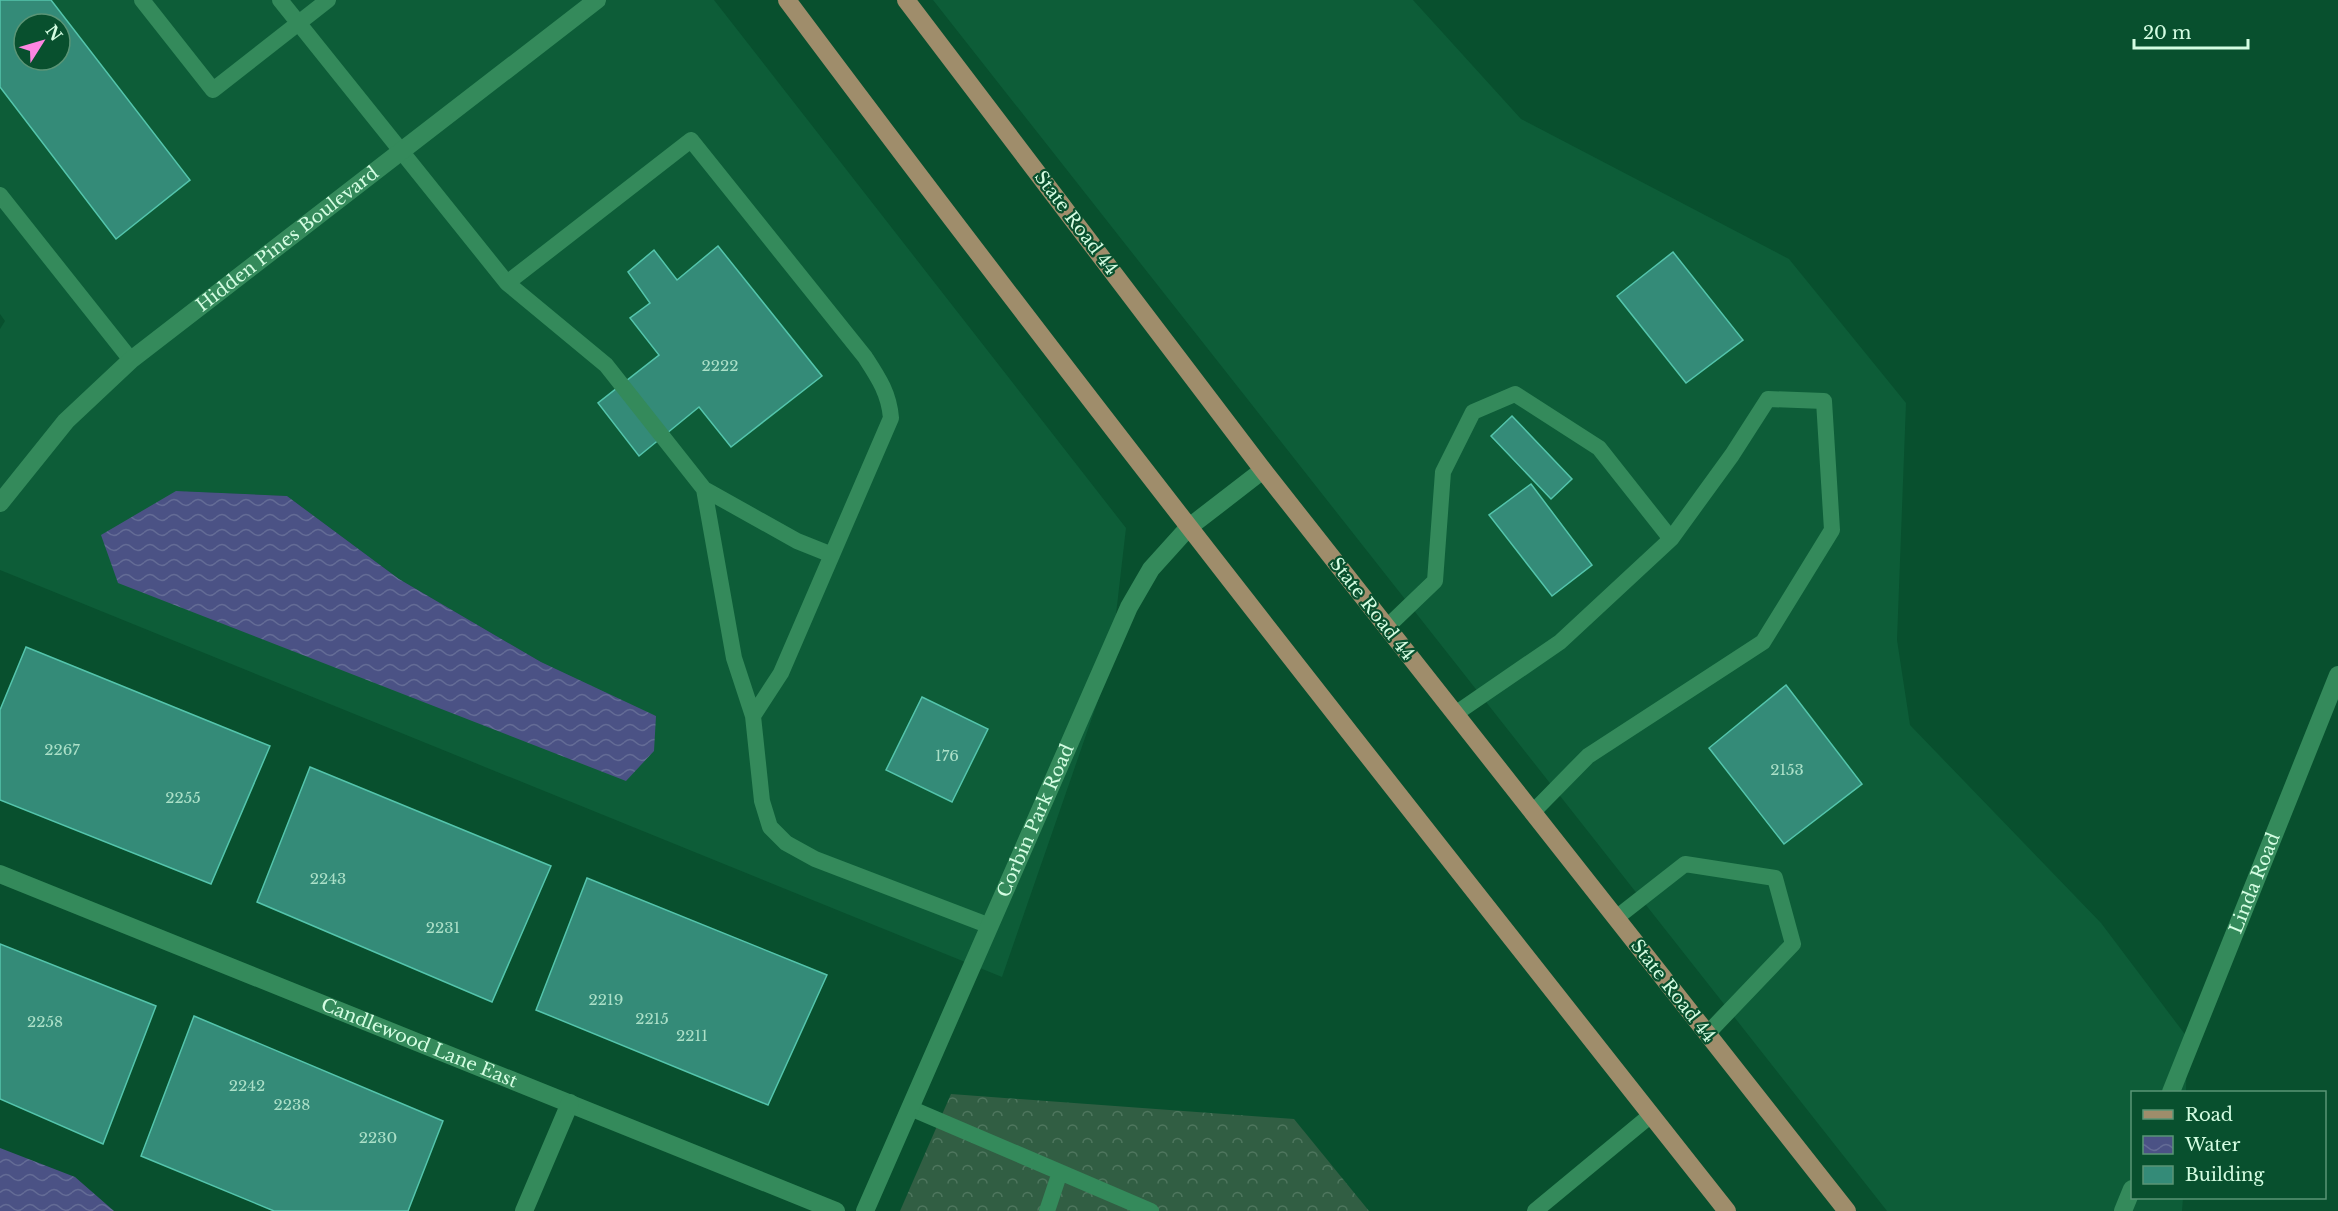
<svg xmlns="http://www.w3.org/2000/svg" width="2338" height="1211" viewBox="0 0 2338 1211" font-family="'Libre Baskerville',serif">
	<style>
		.built { fill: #0d5d38; fill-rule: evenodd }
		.forest { fill: url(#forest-crowns) }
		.water { fill: url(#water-waves) }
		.building { fill: #348b78; stroke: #54c5ac; stroke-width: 1.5; fill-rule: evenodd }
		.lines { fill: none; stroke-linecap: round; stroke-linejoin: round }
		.lane { stroke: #348a5b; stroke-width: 16 }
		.street { stroke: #348a5b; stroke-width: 18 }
		.primary { stroke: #9f8d6b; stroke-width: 18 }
		.labels { text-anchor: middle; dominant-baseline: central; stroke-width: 4.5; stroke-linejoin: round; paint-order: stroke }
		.number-label { font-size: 15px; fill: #ace0c8 }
		.street-label { font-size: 18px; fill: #d4fde2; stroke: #08502e }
	</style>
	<defs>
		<pattern id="forest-crowns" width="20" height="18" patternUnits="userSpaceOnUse" patternTransform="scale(1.5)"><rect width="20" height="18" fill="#315e43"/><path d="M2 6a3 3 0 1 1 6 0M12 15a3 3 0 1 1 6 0" fill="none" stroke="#4e765e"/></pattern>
		<pattern id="water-waves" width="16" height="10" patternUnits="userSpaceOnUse" patternTransform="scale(1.5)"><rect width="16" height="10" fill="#4b5285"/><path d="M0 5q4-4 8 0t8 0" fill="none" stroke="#646c96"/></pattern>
	</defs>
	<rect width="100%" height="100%" fill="#08502e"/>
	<path class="built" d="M 0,0 L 714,0 L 1126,528 L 1110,666 L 1002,977 L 0,570 L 0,329 L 5,321 L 0,314 ZM 24,24 L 60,24 L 60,60 L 24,60 ZM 176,491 L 287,496 L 399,579 L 541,662 L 656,716 Z
		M 933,0 L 1413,0 L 1521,119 L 1789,259 L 1906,403 L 1897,640 L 1910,725 L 2101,923 L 2187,1037 L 2186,1092 L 2132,1092 L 2132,1198 L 2183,1198 L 2182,1211 L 1887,1211 Z"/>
	<path class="forest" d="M 951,1094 L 1294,1119 L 1369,1211 L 900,1211 Z"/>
	<path class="water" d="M 176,491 L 287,496 L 399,579 L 541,662 L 656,716 L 654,751 L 626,781 L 118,583 L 101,535 Z
		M 0,1148 L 75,1177 L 114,1211 L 0,1211 Z"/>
	<path class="building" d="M 0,0 L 51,0 L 190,180 L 116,239 L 0,87 ZM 24,24 L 60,24 L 60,60 L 24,60 Z
		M 718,246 L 822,376 L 731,447 L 699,407 L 639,456 L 598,403 L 659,355 L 630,318 L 650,303 L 628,272 L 654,250 L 677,280 Z
		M 1673,252 L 1743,340 L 1686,383 L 1617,296 Z
		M 1512,416 L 1572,479 L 1551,499 L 1491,436 Z
		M 1531,484 L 1592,565 L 1552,596 L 1489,515 Z
		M 26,647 L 270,746 L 211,884 L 0,800 L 0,710 Z
		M 1786,685 L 1862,784 L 1784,844 L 1709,748 Z
		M 922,697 L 988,729 L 952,802 L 886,770 Z
		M 310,767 L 551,866 L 492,1002 L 257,902 Z
		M 587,878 L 827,975 L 768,1105 L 536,1010 Z
		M 0,944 L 156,1006 L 103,1144 L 0,1099 Z
		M 194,1016 L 443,1121 L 408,1211 L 274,1211 L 141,1156 Z"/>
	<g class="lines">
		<path class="lane" d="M 142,0 L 213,90 L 328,0
			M 280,0 L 507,283 L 606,365 L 704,489 L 797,541 L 832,555
			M 0,195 L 131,360
			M 507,283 L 691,140 L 865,357 C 878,377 889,393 891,418 L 781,673 L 753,716
			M 704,489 L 734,658 L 753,716 L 762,801 L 770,827 L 786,843 L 815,859 L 990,926
			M 1387,627 L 1435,581 L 1443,472 L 1473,412 L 1515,394 L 1599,448 L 1671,539
			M 1455,714 L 1560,642 L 1671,539 L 1732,455 L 1768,399 L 1824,401 L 1832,530 L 1763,642 L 1588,756 L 1533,812
			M 1616,918 L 1685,864 L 1775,878 L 1793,944 L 1707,1034
			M 910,1108 L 1151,1211
			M 1047,1211 L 1060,1172
			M 1535,1211 L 1651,1115"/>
		<g class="street">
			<path id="s1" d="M 0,503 L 66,421 L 131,360 L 597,0"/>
			<path id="s2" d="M 0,874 L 836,1211"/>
			<path id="s3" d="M 2171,1092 L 2338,675"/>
			<path d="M 524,1211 L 570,1103"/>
			<path id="s4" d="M 865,1211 L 1129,607 L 1151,569 L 1188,528 L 1263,470"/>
			<path d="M 2123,1211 L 2132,1189"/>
		</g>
		<path class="primary" d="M 787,0 C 1093,410 1410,810 1727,1211
			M 906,0 L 1263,470 L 1847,1211"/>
	</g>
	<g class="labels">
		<g class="number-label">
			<text x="720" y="365">2222</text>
			<text x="62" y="749">2267</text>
			<text x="947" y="755">176</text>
			<text x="1787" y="769">2153</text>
			<text x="183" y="797">2255</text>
			<text x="328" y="878">2243</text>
			<text x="443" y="927">2231</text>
			<text x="606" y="999">2219</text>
			<text x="652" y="1018">2215</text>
			<text x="45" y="1021">2258</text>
			<text x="692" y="1035">2211</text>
			<text x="247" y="1085">2242</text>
			<text x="292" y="1104">2238</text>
			<text x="378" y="1137">2230</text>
		</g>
		<g class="street-label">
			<text transform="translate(1076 223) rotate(53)">State Road 44</text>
			<text stroke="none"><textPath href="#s1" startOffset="392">Hidden Pines Boulevard</textPath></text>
			<text transform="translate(1372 609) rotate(52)">State Road 44</text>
			<text stroke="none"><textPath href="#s4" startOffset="426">Corbin Park Road</textPath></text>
			<text stroke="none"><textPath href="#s3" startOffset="225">Linda Road</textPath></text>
			<text transform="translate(1673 991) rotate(52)">State Road 44</text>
			<text stroke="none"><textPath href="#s2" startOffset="452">Candlewood Lane East</textPath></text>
		</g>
	</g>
	<rect x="2131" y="1091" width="195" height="108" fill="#08502e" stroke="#5a9576" stroke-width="1.5"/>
	<rect x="2143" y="1110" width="30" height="9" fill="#9f8d6b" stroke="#5a9576" stroke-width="1.5"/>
	<text x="2185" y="1121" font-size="18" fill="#d4fde2">Road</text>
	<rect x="2143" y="1136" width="30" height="18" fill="url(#water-waves)" stroke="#5a9576" stroke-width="1.5"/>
	<text x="2185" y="1151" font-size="18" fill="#d4fde2">Water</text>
	<rect x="2143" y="1166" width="30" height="18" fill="#348b78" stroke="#5a9576" stroke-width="1.5"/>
	<text x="2185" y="1181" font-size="18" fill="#d4fde2">Building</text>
	<g transform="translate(42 42) rotate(53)"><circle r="28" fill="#08502e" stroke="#5a9576" stroke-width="1.5"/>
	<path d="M0-4.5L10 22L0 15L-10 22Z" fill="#fd86e2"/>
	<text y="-9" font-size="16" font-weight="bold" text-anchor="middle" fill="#d4fde2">N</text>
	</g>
	<path d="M2134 39v9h114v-9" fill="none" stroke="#d4fde2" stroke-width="3"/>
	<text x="2143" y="39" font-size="18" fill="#d4fde2" stroke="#08502e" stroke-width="4.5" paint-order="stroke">20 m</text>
</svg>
